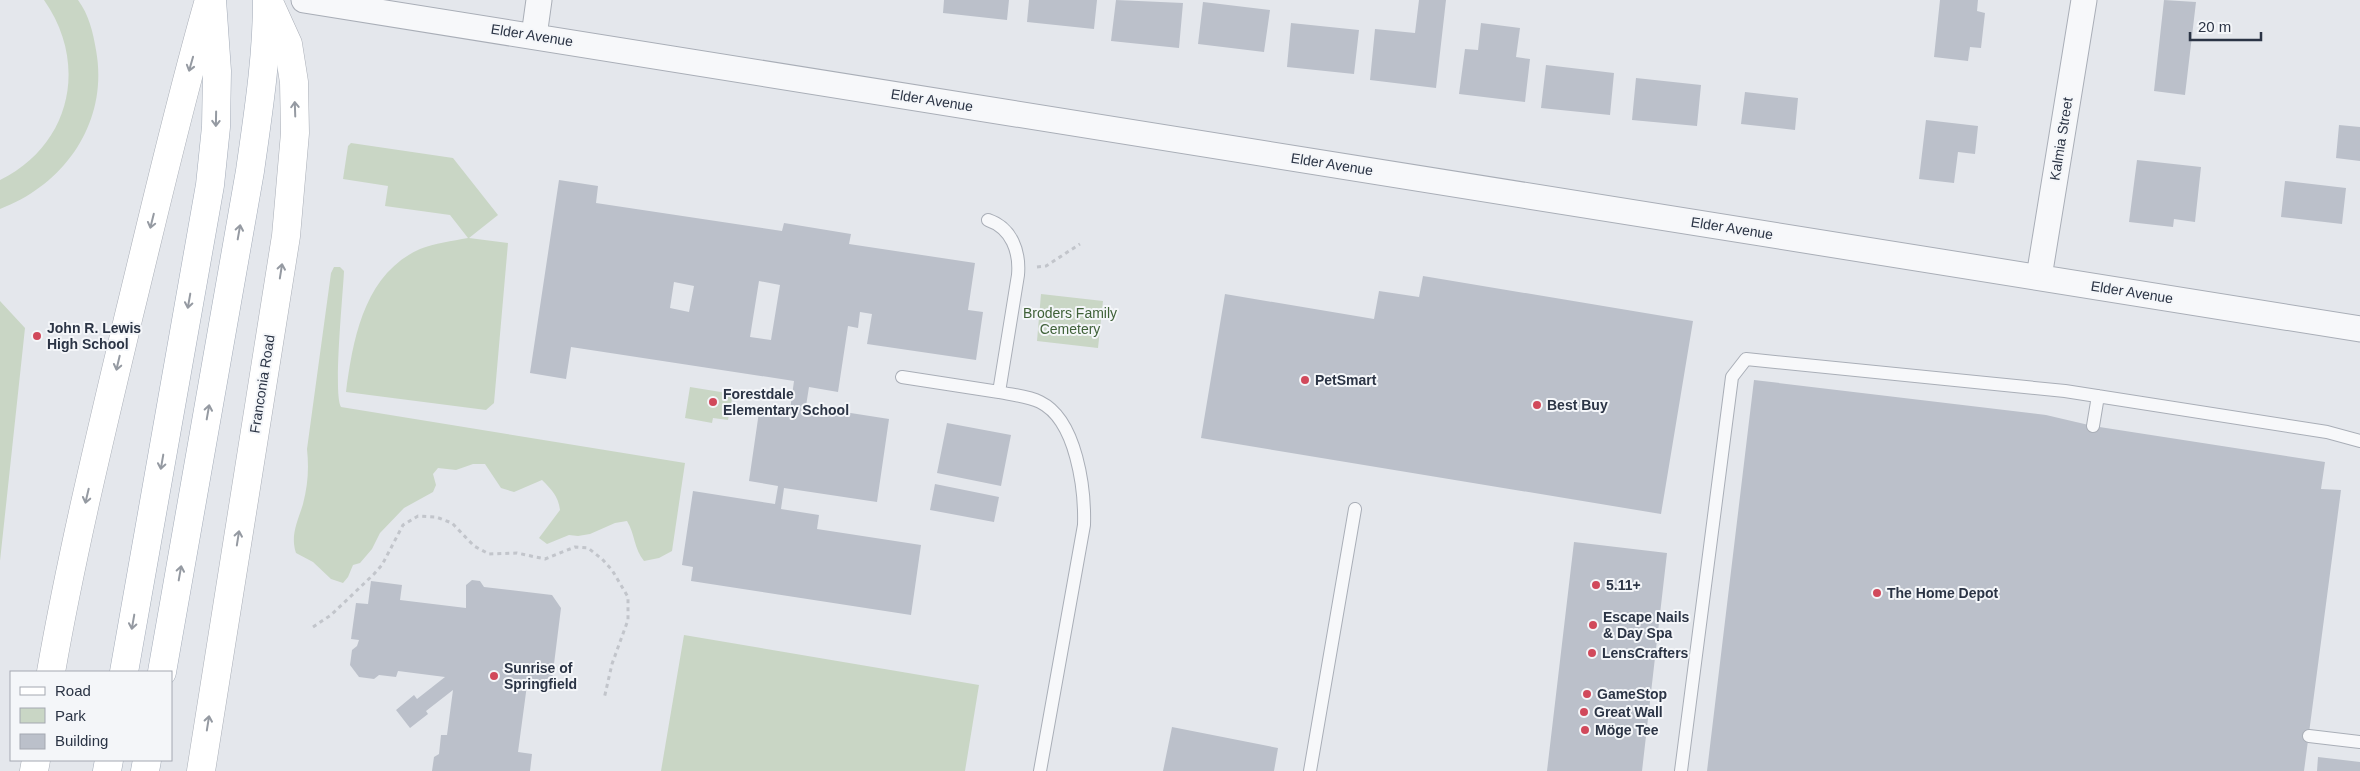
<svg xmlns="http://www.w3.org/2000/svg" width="2360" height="771" viewBox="0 0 2360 771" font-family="Helvetica,sans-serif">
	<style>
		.green { fill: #c9d6c5 }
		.building { fill: #bbc0ca; fill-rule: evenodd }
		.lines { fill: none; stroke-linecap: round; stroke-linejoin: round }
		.service-casing { stroke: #a9aeb7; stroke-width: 14 }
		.minor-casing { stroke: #a9aeb7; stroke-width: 27 }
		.secondary-casing { stroke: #a9aeb7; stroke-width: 29 }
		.primary-casing { stroke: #a3abb8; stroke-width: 29 }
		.path { stroke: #c2c5cb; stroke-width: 3; stroke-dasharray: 4 4; stroke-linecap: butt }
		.service { stroke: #f7f8fa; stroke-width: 12 }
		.minor { stroke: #f7f8fa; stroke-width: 25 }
		.secondary { stroke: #fff; stroke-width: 28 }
		.primary { stroke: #fff; stroke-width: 28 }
		.oneway { stroke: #959aa2 }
		.poi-dot { fill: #d1495b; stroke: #f4f6f9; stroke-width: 2 }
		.labels { text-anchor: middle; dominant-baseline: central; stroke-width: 4; stroke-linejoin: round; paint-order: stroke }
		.street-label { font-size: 14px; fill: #2b3445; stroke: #f4f6f9 }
		.park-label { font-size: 14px; fill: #3f6138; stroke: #f4f6f9 }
		.poi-label { font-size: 14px; font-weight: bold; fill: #2b3445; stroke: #f4f6f9; text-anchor: start }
	</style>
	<rect width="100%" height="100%" fill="#e4e7ec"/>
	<path class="green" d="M 44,0 L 78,0 C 89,15 93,32 96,50 C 109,121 66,184 0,209 L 0,180 C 71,145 89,64 44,0 Z
		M 351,143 L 453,158 L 498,215 L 469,238 L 508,243 L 494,403 L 486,410 L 346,392 C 353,339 364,274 420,249 C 435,243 452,241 468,238 L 450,215 L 385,206 L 388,186 L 343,179 L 348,146 Z
		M 334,267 L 340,267 L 344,271 C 343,294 333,394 341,407 L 685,463 L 672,551 L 659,558 L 644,561 C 634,549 635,534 627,521 L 615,523 L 590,534 L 578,536 L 569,535 L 547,544 L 539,538 L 560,510 C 558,496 552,490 542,480 L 514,492 L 501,488 L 485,464 L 473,464 L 456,470 L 438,468 L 433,474 L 436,485 L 433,492 L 404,508 L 380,533 L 372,549 L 360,563 L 353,565 L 348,577 L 343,583 L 331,579 L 313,562 L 296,553 C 290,535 298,521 303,504 C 308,485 309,468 307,449 L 331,273 Z
		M 1041,294 L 1103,301 L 1098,348 L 1037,341 Z
		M 0,301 L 25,328 L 0,561 Z
		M 690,387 L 733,394 L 728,420 L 713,418 L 712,423 L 685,418 Z
		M 684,635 L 979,685 L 965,771 L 661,771 Z"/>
	<path class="building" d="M 944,0 L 1009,0 L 1007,20 L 943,13 Z
		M 1029,0 L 1097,0 L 1094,29 L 1027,22 Z
		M 1116,0 L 1183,3 L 1179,48 L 1111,41 Z
		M 1419,0 L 1446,0 L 1436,88 L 1370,80 L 1375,29 L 1415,33 Z
		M 1940,0 L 1978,0 L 1977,11 L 1985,13 L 1981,48 L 1970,47 L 1968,61 L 1934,57 Z
		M 2164,0 L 2196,2 L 2185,95 L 2154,91 Z
		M 1203,2 L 1270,10 L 1264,52 L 1198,44 Z
		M 1291,23 L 1359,30 L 1354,74 L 1287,67 Z
		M 1481,23 L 1520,28 L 1516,57 L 1530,59 L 1525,102 L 1459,94 L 1465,49 L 1478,50 Z
		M 1546,65 L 1614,73 L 1610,115 L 1541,108 Z
		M 1636,78 L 1701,85 L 1697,126 L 1632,120 Z
		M 1745,92 L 1798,98 L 1795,130 L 1741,124 Z
		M 1926,120 L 1978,126 L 1975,154 L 1958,152 L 1954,183 L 1919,179 Z
		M 2339,125 L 2360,127 L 2360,161 L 2336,158 Z
		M 2137,160 L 2201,167 L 2195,222 L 2174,219 L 2173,227 L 2129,222 Z
		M 559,180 L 598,186 L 596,203 L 782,231 L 784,223 L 851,234 L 849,244 L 975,263 L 968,310 L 983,312 L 976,360 L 867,344 L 872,314 L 860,312 L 858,328 L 848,326 L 838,392 L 809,387 L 806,406 L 889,419 L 877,502 L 784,488 L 781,509 L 819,515 L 817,529 L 921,545 L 911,615 L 691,581 L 693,567 L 682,565 L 693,491 L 775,504 L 778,486 L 749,481 L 760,405 L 790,410 L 794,381 L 571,347 L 566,379 L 530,373 ZM 759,281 L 780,285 L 771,340 L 750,337 ZM 674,282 L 694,286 L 689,312 L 670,308 Z
		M 2285,181 L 2346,188 L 2342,224 L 2281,217 Z
		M 1423,276 L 1693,321 L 1661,514 L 1201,438 L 1225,294 L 1374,319 L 1379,291 L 1419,297 Z
		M 1754,380 L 2046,415 L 2093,426 L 2325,462 L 2321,489 L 2341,490 L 2304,771 L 1707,771 Z
		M 947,423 L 1011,435 L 1001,486 L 937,473 Z
		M 935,484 L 999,497 L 994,522 L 930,510 Z
		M 1574,542 L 1667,553 L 1642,771 L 1547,771 Z
		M 472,580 L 480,581 L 484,587 L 552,595 L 561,608 L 551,688 L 527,685 L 518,752 L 532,754 L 530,771 L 432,771 L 434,757 L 439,754 L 441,735 L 447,735 L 453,690 L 426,711 L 428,714 L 410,728 L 396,710 L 414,695 L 417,699 L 445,677 L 398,671 L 396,677 L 379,675 L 374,679 L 359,677 L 350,665 L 352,650 L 357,646 L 359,640 L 351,639 L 356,603 L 368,604 L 371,581 L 402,585 L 400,600 L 466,608 L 466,585 Z
		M 1172,727 L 1278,748 L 1274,771 L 1163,771 Z
		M 2318,757 L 2360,762 L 2360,771 L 2317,771 Z"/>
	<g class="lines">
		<defs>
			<path id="service" d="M 902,377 L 999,392 L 1018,275 C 1020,252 1012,228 988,220
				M 999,392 C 1012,395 1028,396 1040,402 C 1077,420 1085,490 1084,525 L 1040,771
				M 2093,426 L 2098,396
				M 2309,736 L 2360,742
				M 1310,771 L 1355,509
				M 1681,771 L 1732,377 L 1746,359 L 2065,391 L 2327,432 L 2360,441"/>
			<path id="minor" d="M 304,0 L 2360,329
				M 534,36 L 539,0
				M 2039,277 L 2084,0"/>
			<path id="secondary" d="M 51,672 C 72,552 101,433 129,315 C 155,209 179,104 209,0
				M 34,771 L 36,760
				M 201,771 L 286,236 L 295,133 L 294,82 L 288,44 L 268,0"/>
			<path id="primary" d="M 124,672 L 210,185 L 216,127 L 217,71 L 212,0
				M 162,672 L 250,171 C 258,114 267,58 267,0
				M 107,771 L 109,760
				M 145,771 L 147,760"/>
		</defs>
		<use href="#service" class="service-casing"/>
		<use href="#minor" class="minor-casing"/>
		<use href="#secondary" class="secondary-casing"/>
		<use href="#primary" class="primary-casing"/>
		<path class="path" d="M 1037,267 L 1046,266 L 1080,244
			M 313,627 L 331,615 L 374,574 L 382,565 L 403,525 L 418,516 L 436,517 L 452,523 L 474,546 L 489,554 L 517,553 L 545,559 L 575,547 L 588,548 L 602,559 L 612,570 L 628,597 L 628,620 L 612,664 L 604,699"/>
		<use href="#service" class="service"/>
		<use href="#minor" class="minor"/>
		<use href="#secondary" class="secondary"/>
		<use href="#primary" class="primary"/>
	</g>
	<defs><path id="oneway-shaft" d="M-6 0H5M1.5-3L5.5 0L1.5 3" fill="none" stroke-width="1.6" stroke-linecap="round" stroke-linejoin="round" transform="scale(1.25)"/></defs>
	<g class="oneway">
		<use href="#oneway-shaft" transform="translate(191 64) rotate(106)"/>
		<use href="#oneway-shaft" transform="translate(295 109) rotate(-92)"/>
		<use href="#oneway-shaft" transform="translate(216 119) rotate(91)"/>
		<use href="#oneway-shaft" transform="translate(152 221) rotate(104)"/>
		<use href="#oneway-shaft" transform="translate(239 232) rotate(-80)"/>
		<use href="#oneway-shaft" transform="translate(281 271) rotate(-81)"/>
		<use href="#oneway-shaft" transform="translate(189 301) rotate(100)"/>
		<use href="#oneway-shaft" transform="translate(118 363) rotate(103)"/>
		<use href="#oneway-shaft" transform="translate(208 412) rotate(-80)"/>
		<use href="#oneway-shaft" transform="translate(162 462) rotate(100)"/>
		<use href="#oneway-shaft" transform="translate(87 496) rotate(103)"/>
		<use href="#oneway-shaft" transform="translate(238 538) rotate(-81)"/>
		<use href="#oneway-shaft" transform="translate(180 573) rotate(-80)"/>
		<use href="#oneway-shaft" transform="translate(133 622) rotate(100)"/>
		<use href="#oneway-shaft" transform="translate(208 723) rotate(-81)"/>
	</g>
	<g class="poi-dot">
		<circle cx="37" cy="336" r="5"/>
		<circle cx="1305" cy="380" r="5"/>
		<circle cx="713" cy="402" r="5"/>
		<circle cx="1537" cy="405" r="5"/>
		<circle cx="1596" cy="585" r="5"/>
		<circle cx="1877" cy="593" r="5"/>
		<circle cx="1593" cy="625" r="5"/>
		<circle cx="1592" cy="653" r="5"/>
		<circle cx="494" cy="676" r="5"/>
		<circle cx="1587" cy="694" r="5"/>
		<circle cx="1584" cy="712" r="5"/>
		<circle cx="1585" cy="730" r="5"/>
	</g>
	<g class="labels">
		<g class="street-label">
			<text transform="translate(532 35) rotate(9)">Elder Avenue</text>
			<text transform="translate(932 100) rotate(9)">Elder Avenue</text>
			<text transform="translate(2061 139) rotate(-81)">Kalmia Street</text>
			<text transform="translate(1332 164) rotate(9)">Elder Avenue</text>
			<text transform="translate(1732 228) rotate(9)">Elder Avenue</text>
			<text transform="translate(2132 292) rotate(9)">Elder Avenue</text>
			<text transform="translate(262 384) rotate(-81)">Franconia Road</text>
		</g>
		<g class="park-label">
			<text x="1070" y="313">Broders Family<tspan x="1070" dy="16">Cemetery</tspan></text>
		</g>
		<g class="poi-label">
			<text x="47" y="328">John R. Lewis<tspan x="47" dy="16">High School</tspan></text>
			<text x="1315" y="380">PetSmart</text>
			<text x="723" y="394">Forestdale<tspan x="723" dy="16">Elementary School</tspan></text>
			<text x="1547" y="405">Best Buy</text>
			<text x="1606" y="585">5.11+</text>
			<text x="1887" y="593">The Home Depot</text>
			<text x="1603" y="617">Escape Nails<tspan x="1603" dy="16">&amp; Day Spa</tspan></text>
			<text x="1602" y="653">LensCrafters</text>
			<text x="504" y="668">Sunrise of<tspan x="504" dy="16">Springfield</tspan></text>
			<text x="1597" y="694">GameStop</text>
			<text x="1594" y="712">Great Wall</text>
			<text x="1595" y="730">Möge Tee</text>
		</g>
	</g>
	<rect x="10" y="671" width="162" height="90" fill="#f4f6f9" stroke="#a4a8b1"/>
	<rect x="20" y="687" width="25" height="8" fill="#ffffff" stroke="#a4a8b1"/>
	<text x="55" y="696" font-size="15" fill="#2b3445">Road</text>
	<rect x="20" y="708" width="25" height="15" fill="#c9d6c5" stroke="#a4a8b1"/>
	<text x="55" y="721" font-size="15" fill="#2b3445">Park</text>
	<rect x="20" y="734" width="25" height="15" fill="#bbc0ca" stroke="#a4a8b1"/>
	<text x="55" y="746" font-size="15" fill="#2b3445">Building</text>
	<path d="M2190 32v8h71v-8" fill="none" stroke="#2b3445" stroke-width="2.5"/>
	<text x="2198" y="32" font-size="15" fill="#2b3445" stroke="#f4f6f9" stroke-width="4" paint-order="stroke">20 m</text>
</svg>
